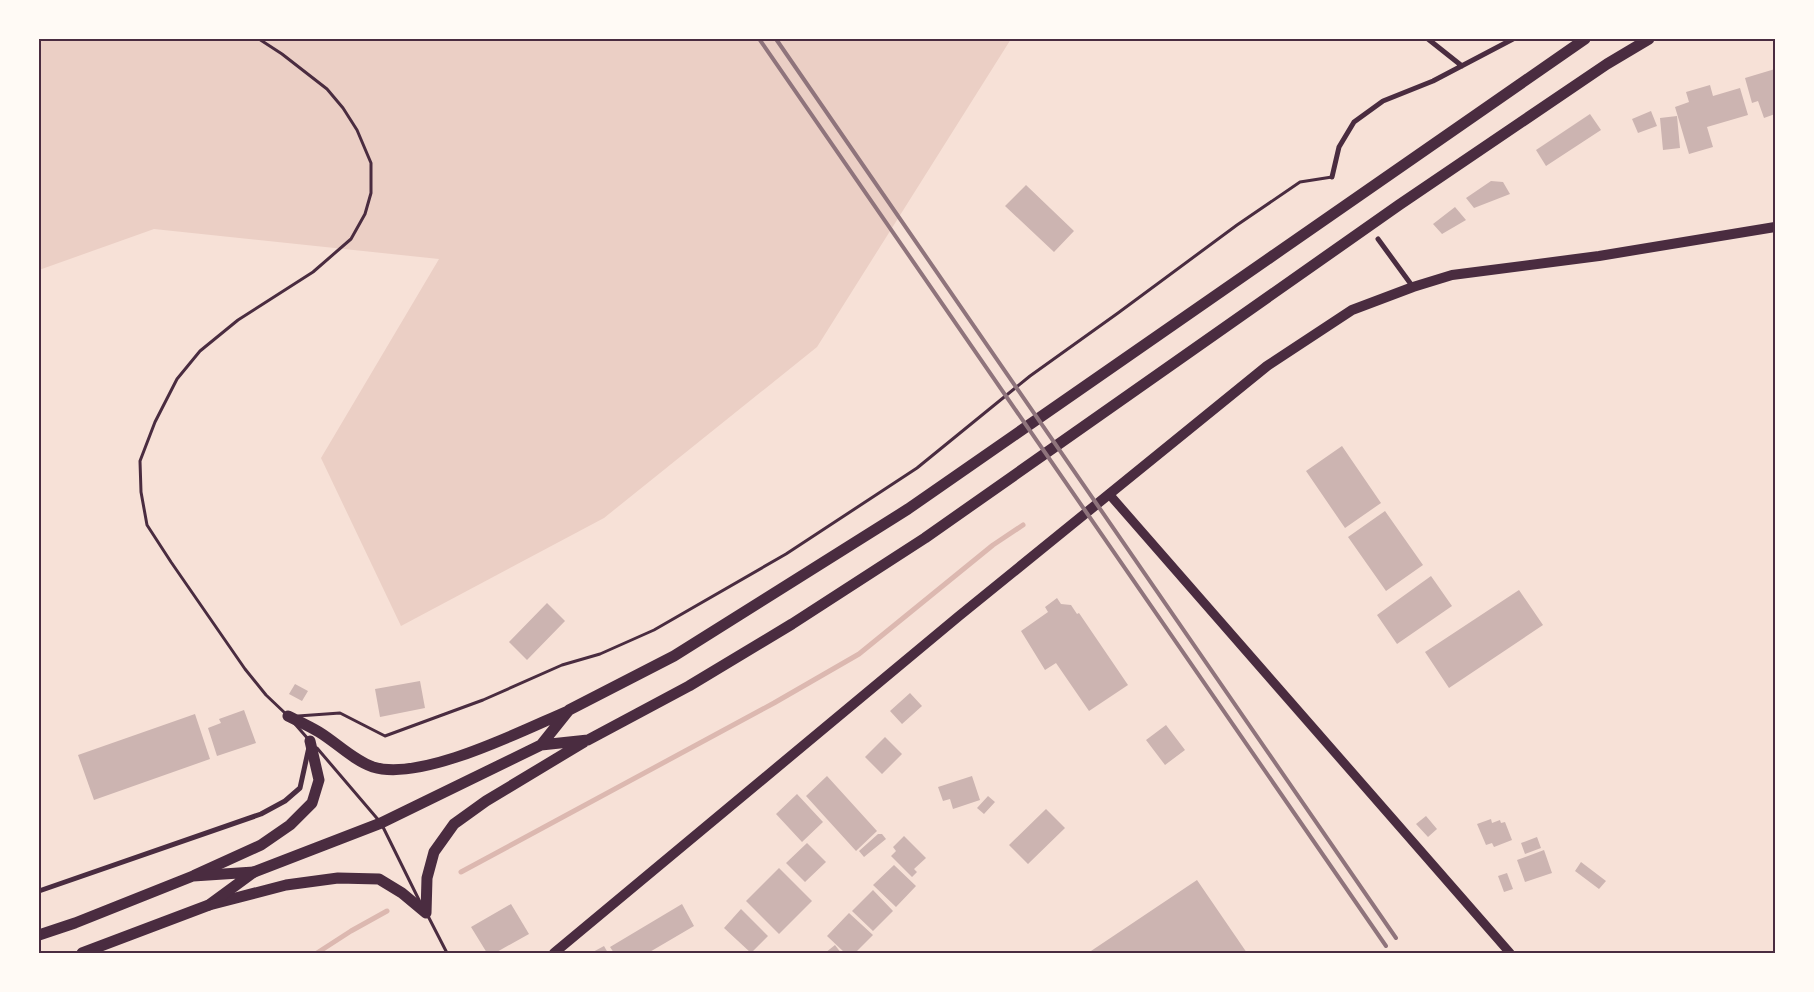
<svg xmlns="http://www.w3.org/2000/svg" width="1814" height="992" viewBox="0 0 1814 992" font-family="'Work Sans',sans-serif">
	<style>
		.green { fill: #ebcfc5 }
		.lines { fill: none; stroke-linecap: round; stroke-linejoin: round }
		.stream { stroke: #dcb8b0; stroke-width: 5 }
		.building { fill: #ccb4b1 }
		.service { stroke: #4a2c40; stroke-width: 3 }
		.minor { stroke: #4a2c40; stroke-width: 5 }
		.tertiary { stroke: #4a2c40; stroke-width: 9 }
		.secondary { stroke: #4a2c40; stroke-width: 10 }
		.primary { stroke: #4a2c40; stroke-width: 11 }
		.trunk { stroke: #4a2c40; stroke-width: 11 }
		.rail { stroke: #8f747c; stroke-width: 4 }
		.neatline { fill: none; stroke: #4a2c40; stroke-width: 2 }
	</style>
	<rect width="100%" height="100%" fill="#f7e1d7"/>
	<path class="green" d="M 39,39 L 1011,39 L 817,347 L 604,518 L 401,626 L 321,458 L 439,259 L 154,229 L 39,270 Z"/>
	<g class="lines">
		<path class="stream" d="M 461,872 L 774,703 L 859,654 L 993,545 L 1023,525
			M 317,953 L 351,931 L 387,911"/>
	</g>
	<path class="building" d="M 1775,69 L 1775,114 L 1764,118 L 1758,101 L 1752,103 L 1745,78 Z
		M 1710,85 L 1713,96 L 1740,88 L 1748,115 L 1707,127 L 1713,147 L 1689,154 L 1675,107 L 1689,102 L 1686,92 Z
		M 1651,111 L 1657,126 L 1638,133 L 1632,119 Z
		M 1590,114 L 1601,130 L 1546,166 L 1536,150 Z
		M 1677,116 L 1680,148 L 1663,150 L 1660,118 Z
		M 1491,181 L 1503,182 L 1510,194 L 1474,208 L 1466,198 Z
		M 1026,185 L 1074,231 L 1054,252 L 1005,206 Z
		M 1455,207 L 1466,220 L 1442,234 L 1433,224 Z
		M 1342,446 L 1381,503 L 1345,528 L 1306,471 Z
		M 1385,511 L 1423,565 L 1386,591 L 1348,537 Z
		M 1431,576 L 1452,606 L 1397,644 L 1377,615 Z
		M 1519,590 L 1543,625 L 1449,688 L 1425,652 Z
		M 1057,598 L 1061,604 L 1071,605 L 1077,614 L 1079,613 L 1128,685 L 1089,711 L 1056,663 L 1045,670 L 1021,631 L 1048,612 L 1045,607 Z
		M 547,603 L 565,621 L 527,660 L 509,642 Z
		M 420,681 L 425,708 L 380,717 L 375,689 Z
		M 295,684 L 308,691 L 302,701 L 289,694 Z
		M 910,693 L 922,706 L 902,724 L 890,711 Z
		M 244,710 L 256,743 L 217,756 L 208,728 L 221,723 L 219,719 Z
		M 195,714 L 210,759 L 94,800 L 78,755 Z
		M 1166,725 L 1185,750 L 1165,765 L 1146,740 Z
		M 885,737 L 902,754 L 882,774 L 865,757 Z
		M 827,776 L 877,831 L 856,851 L 806,796 Z
		M 972,776 L 980,800 L 953,809 L 950,799 L 943,801 L 938,787 Z
		M 797,794 L 823,822 L 802,842 L 776,814 Z
		M 988,796 L 995,802 L 984,814 L 977,808 Z
		M 1046,809 L 1065,828 L 1028,864 L 1009,845 Z
		M 1426,816 L 1437,829 L 1428,837 L 1416,824 Z
		M 1491,819 L 1492,823 L 1500,820 L 1501,823 L 1505,822 L 1512,840 L 1494,847 L 1492,843 L 1486,845 L 1477,824 Z
		M 878,834 L 882,834 L 886,839 L 864,857 L 859,851 Z
		M 904,836 L 926,858 L 914,869 L 917,872 L 912,877 L 891,856 L 896,851 L 893,847 Z
		M 1537,837 L 1541,848 L 1525,854 L 1521,843 Z
		M 807,843 L 826,862 L 805,882 L 786,863 Z
		M 1544,850 L 1552,873 L 1525,882 L 1517,860 Z
		M 1581,862 L 1606,881 L 1599,889 L 1575,871 Z
		M 894,865 L 916,886 L 896,907 L 873,885 Z
		M 779,868 L 812,901 L 779,934 L 746,901 Z
		M 1507,873 L 1513,889 L 1504,892 L 1498,876 Z
		M 1197,880 L 1247,953 L 1088,953 Z
		M 873,890 L 893,911 L 873,931 L 852,911 Z
		M 511,904 L 529,934 L 495,953 L 487,953 L 471,927 Z
		M 682,904 L 694,926 L 648,953 L 614,953 L 610,947 Z
		M 741,909 L 768,936 L 751,953 L 724,928 Z
		M 849,913 L 873,935 L 855,953 L 845,953 L 827,936 Z
		M 835,945 L 841,953 L 825,953 Z
		M 604,946 L 608,953 L 591,953 Z"/>
	<g class="lines">
		<path class="service" d="M 259,39 L 282,54 L 327,89 L 343,108 L 357,130 L 371,163 L 371,193 L 365,214 L 351,239 L 313,272 L 238,320 L 200,351 L 177,379 L 155,422 L 140,461 L 141,492 L 147,525 L 171,562 L 245,669 L 266,695 L 286,714
			M 298,716 L 340,713 L 385,736 L 483,700 L 562,665 L 600,654 L 654,630 L 786,554 L 917,468 L 1030,376 L 1118,313 L 1237,225 L 1300,182 L 1332,177
			M 295,724 L 309,740
			M 317,748 L 381,823 L 421,904
			M 428,916 L 447,953"/>
		<path class="minor" d="M 1428,39 L 1462,66
			M 1332,177 L 1339,147 L 1354,122 L 1383,101 L 1433,81 L 1513,39
			M 1378,239 L 1413,287
			M 39,891 L 261,814 L 285,801 L 300,788 L 309,747"/>
		<path class="tertiary" d="M 1109,494 L 1510,953"/>
		<path class="secondary" d="M 554,953 L 959,616 L 1267,366 L 1352,310 L 1413,287 L 1452,275 L 1599,256 L 1775,227"/>
		<path class="primary" d="M 288,716 C 298,721 309,726 319,732 C 337,743 353,760 373,767 C 421,782 521,731 568,711
			M 541,745 L 569,710 L 674,656 L 908,509 L 1585,39
			M 254,872 L 381,823 L 541,745 L 588,740 L 689,686 L 792,624 L 925,538 L 1399,205 L 1607,64 L 1649,39
			M 195,875 L 261,845 L 290,825 L 312,803 L 319,780 L 310,741
			M 209,905 L 286,885 L 338,878 L 379,879 L 402,893 L 426,913
			M 426,913 L 427,878 L 434,852 L 454,824 L 486,801 L 584,742"/>
		<path class="trunk" d="M 39,935 L 75,923 L 193,876 L 254,872
			M 82,953 L 209,905 L 254,872"/>
		<path class="rail" d="M 776,39 L 1396,938
			M 760,40 L 1386,946"/>
	</g>
	<rect width="1814" height="992" fill="none" stroke="#fffaf5" stroke-width="80"/>
	<rect x="40" y="40" width="1734" height="912" class="neatline"/>
</svg>
